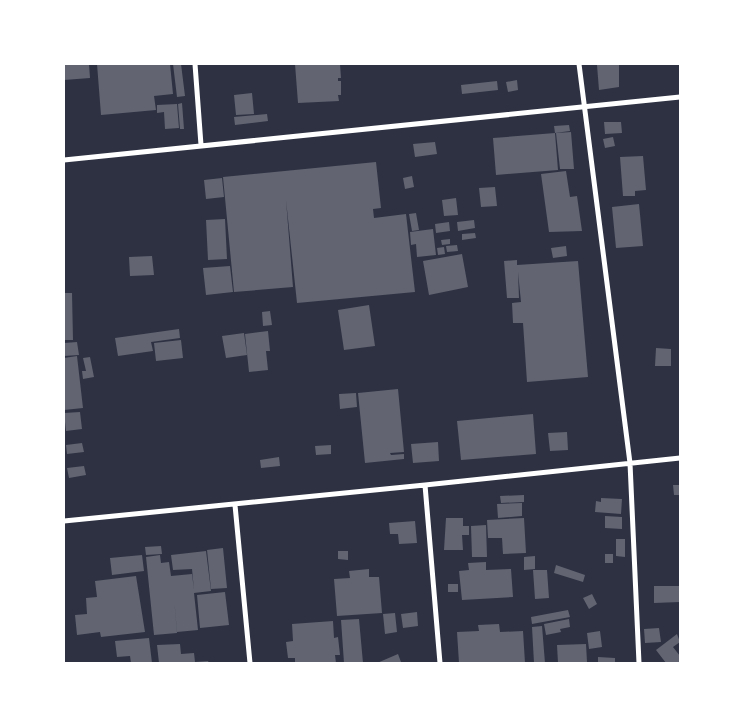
<svg xmlns="http://www.w3.org/2000/svg" width="744" height="727" viewBox="0 0 744 727" font-family="'Roboto Condensed',sans-serif">
	<style>
		.building { fill: #626471 }
		.lines { fill: none; stroke-linecap: round; stroke-linejoin: round }
		.minor { stroke: #fff; stroke-width: 5 }
	</style>
	<rect width="100%" height="100%" fill="#2d3142"/>
	<path class="building" d="M 64,64 L 89,64 L 90,78 L 64,80 Z
		M 97,64 L 170,64 L 173,94 L 154,96 L 156,110 L 101,115 Z
		M 173,64 L 181,64 L 185,96 L 177,97 Z
		M 295,64 L 340,64 L 341,78 L 338,78 L 338,81 L 341,81 L 341,95 L 338,95 L 339,101 L 298,103 Z
		M 597,65 L 619,65 L 619,87 L 599,90 Z
		M 517,80 L 518,90 L 508,92 L 506,82 Z
		M 497,81 L 498,90 L 462,94 L 461,85 Z
		M 252,93 L 254,114 L 236,115 L 234,95 Z
		M 182,103 L 184,129 L 180,129 L 178,104 Z
		M 177,104 L 179,128 L 165,129 L 164,112 L 157,113 L 157,105 Z
		M 267,114 L 268,121 L 235,125 L 234,117 Z
		M 604,122 L 621,122 L 622,133 L 605,134 Z
		M 569,125 L 570,131 L 555,133 L 554,126 Z
		M 571,132 L 574,169 L 560,169 L 556,133 Z
		M 555,133 L 558,170 L 496,175 L 493,138 Z
		M 613,137 L 615,146 L 605,148 L 603,139 Z
		M 435,142 L 437,154 L 415,157 L 413,144 Z
		M 643,156 L 646,190 L 635,191 L 635,196 L 623,196 L 620,157 Z
		M 376,162 L 381,208 L 373,209 L 374,218 L 406,214 L 415,292 L 297,303 L 286,200 L 293,287 L 234,292 L 223,177 Z
		M 566,171 L 570,197 L 577,196 L 582,231 L 549,232 L 541,174 Z
		M 412,176 L 414,187 L 405,189 L 403,178 Z
		M 222,178 L 224,197 L 206,199 L 204,180 Z
		M 495,187 L 497,206 L 481,207 L 479,188 Z
		M 456,198 L 458,215 L 444,216 L 442,200 Z
		M 639,204 L 643,246 L 616,248 L 612,207 Z
		M 416,213 L 419,230 L 412,231 L 409,214 Z
		M 225,219 L 227,259 L 208,260 L 206,220 Z
		M 474,220 L 475,228 L 458,231 L 457,222 Z
		M 449,222 L 450,231 L 436,233 L 435,224 Z
		M 433,229 L 436,255 L 417,257 L 416,244 L 411,245 L 410,232 Z
		M 475,233 L 476,238 L 462,240 L 462,234 Z
		M 450,239 L 450,244 L 442,245 L 441,240 Z
		M 457,245 L 458,251 L 447,252 L 446,246 Z
		M 566,246 L 567,256 L 553,258 L 551,248 Z
		M 444,247 L 445,254 L 438,255 L 437,248 Z
		M 462,254 L 468,287 L 429,295 L 423,261 Z
		M 152,256 L 154,275 L 130,276 L 129,257 Z
		M 517,260 L 517,265 L 578,261 L 588,377 L 527,382 L 523,323 L 513,323 L 512,303 L 521,302 L 518,272 L 519,298 L 507,298 L 504,261 Z
		M 230,266 L 233,292 L 206,295 L 203,268 Z
		M 64,293 L 72,293 L 73,340 L 64,340 Z
		M 369,305 L 375,346 L 344,350 L 338,310 Z
		M 270,311 L 272,325 L 263,326 L 262,312 Z
		M 179,329 L 180,338 L 151,342 L 153,351 L 118,356 L 115,338 Z
		M 268,331 L 270,351 L 266,351 L 268,370 L 249,372 L 245,334 Z
		M 244,333 L 247,355 L 226,358 L 222,336 Z
		M 181,340 L 183,358 L 156,361 L 154,343 Z
		M 77,342 L 79,355 L 64,356 L 64,343 Z
		M 656,348 L 671,349 L 671,366 L 655,366 Z
		M 77,356 L 83,408 L 64,410 L 64,358 Z
		M 90,357 L 94,377 L 83,379 L 82,371 L 86,371 L 83,358 Z
		M 398,389 L 404,452 L 390,453 L 391,455 L 404,454 L 404,459 L 365,463 L 358,393 Z
		M 356,393 L 357,407 L 340,409 L 339,394 Z
		M 80,412 L 82,429 L 66,431 L 64,413 Z
		M 533,414 L 536,454 L 461,460 L 457,421 Z
		M 567,432 L 568,450 L 550,451 L 548,433 Z
		M 438,442 L 439,461 L 413,463 L 411,444 Z
		M 82,443 L 84,452 L 67,454 L 66,445 Z
		M 331,445 L 331,454 L 316,455 L 315,446 Z
		M 279,457 L 280,466 L 261,468 L 260,460 Z
		M 84,466 L 86,475 L 69,478 L 67,468 Z
		M 673,485 L 680,485 L 680,495 L 674,495 Z
		M 524,495 L 524,502 L 501,503 L 500,496 Z
		M 601,498 L 622,499 L 621,514 L 595,512 L 596,501 L 601,502 Z
		M 522,503 L 522,516 L 498,518 L 497,504 Z
		M 605,516 L 622,517 L 622,529 L 605,528 Z
		M 446,518 L 463,518 L 463,526 L 469,526 L 469,535 L 462,535 L 463,550 L 444,550 Z
		M 524,518 L 526,553 L 503,554 L 502,538 L 488,538 L 487,520 Z
		M 415,521 L 417,543 L 399,544 L 398,534 L 390,534 L 389,523 Z
		M 486,525 L 487,557 L 472,557 L 471,526 Z
		M 616,539 L 625,539 L 625,557 L 616,556 Z
		M 161,546 L 162,554 L 146,555 L 145,547 Z
		M 223,548 L 227,588 L 211,589 L 207,550 Z
		M 206,551 L 211,591 L 194,593 L 198,630 L 177,632 L 174,597 L 177,633 L 154,635 L 146,557 L 160,555 L 161,563 L 169,562 L 171,576 L 192,574 L 194,590 L 192,569 L 173,570 L 171,555 Z
		M 338,551 L 348,551 L 348,560 L 338,559 Z
		M 605,554 L 613,554 L 613,563 L 605,563 Z
		M 142,555 L 144,571 L 112,575 L 110,558 Z
		M 535,556 L 535,569 L 524,570 L 524,557 Z
		M 486,562 L 486,570 L 511,569 L 513,597 L 462,600 L 459,571 L 469,570 L 468,563 Z
		M 556,565 L 585,575 L 583,582 L 554,573 Z
		M 369,569 L 369,577 L 379,577 L 382,613 L 337,616 L 334,579 L 350,578 L 349,571 Z
		M 533,570 L 547,570 L 549,598 L 535,599 Z
		M 136,576 L 145,632 L 101,637 L 100,632 L 77,635 L 75,615 L 87,614 L 86,598 L 97,597 L 95,581 Z
		M 448,584 L 458,584 L 458,592 L 448,592 Z
		M 654,586 L 680,586 L 680,602 L 654,603 Z
		M 225,592 L 229,625 L 200,628 L 197,595 Z
		M 592,594 L 597,604 L 589,609 L 583,598 Z
		M 568,610 L 570,617 L 532,624 L 531,617 Z
		M 417,612 L 418,626 L 403,628 L 401,614 Z
		M 395,613 L 397,632 L 385,634 L 383,614 Z
		M 359,619 L 363,663 L 344,663 L 341,620 Z
		M 569,619 L 570,627 L 560,629 L 561,632 L 546,635 L 544,624 Z
		M 333,621 L 334,638 L 338,637 L 340,655 L 335,655 L 336,663 L 295,663 L 295,658 L 288,658 L 286,642 L 293,641 L 292,624 Z
		M 499,624 L 500,632 L 523,631 L 525,663 L 459,663 L 457,632 L 479,631 L 478,625 Z
		M 542,626 L 545,663 L 534,663 L 532,627 Z
		M 659,628 L 661,642 L 645,643 L 644,629 Z
		M 600,631 L 602,647 L 589,649 L 587,633 Z
		M 677,634 L 680,642 L 673,647 L 680,656 L 680,663 L 666,663 L 656,650 Z
		M 149,638 L 152,663 L 131,663 L 130,656 L 117,657 L 115,641 Z
		M 180,644 L 181,654 L 194,653 L 195,662 L 208,661 L 209,663 L 159,663 L 157,645 Z
		M 586,644 L 587,662 L 558,663 L 557,645 Z
		M 398,654 L 401,662 L 377,663 Z
		M 598,657 L 615,658 L 615,663 L 598,663 Z"/>
	<g class="lines">
		<path class="minor" d="M 195,64 L 201,145
			M 579,64 L 630,463 L 639,663
			M 64,160 L 680,97
			M 425,485 L 440,663
			M 235,505 L 250,663
			M 64,521 L 425,485 L 680,458"/>
	</g>
	<rect width="744" height="727" fill="none" stroke="#ffffff" stroke-width="130"/>
</svg>
